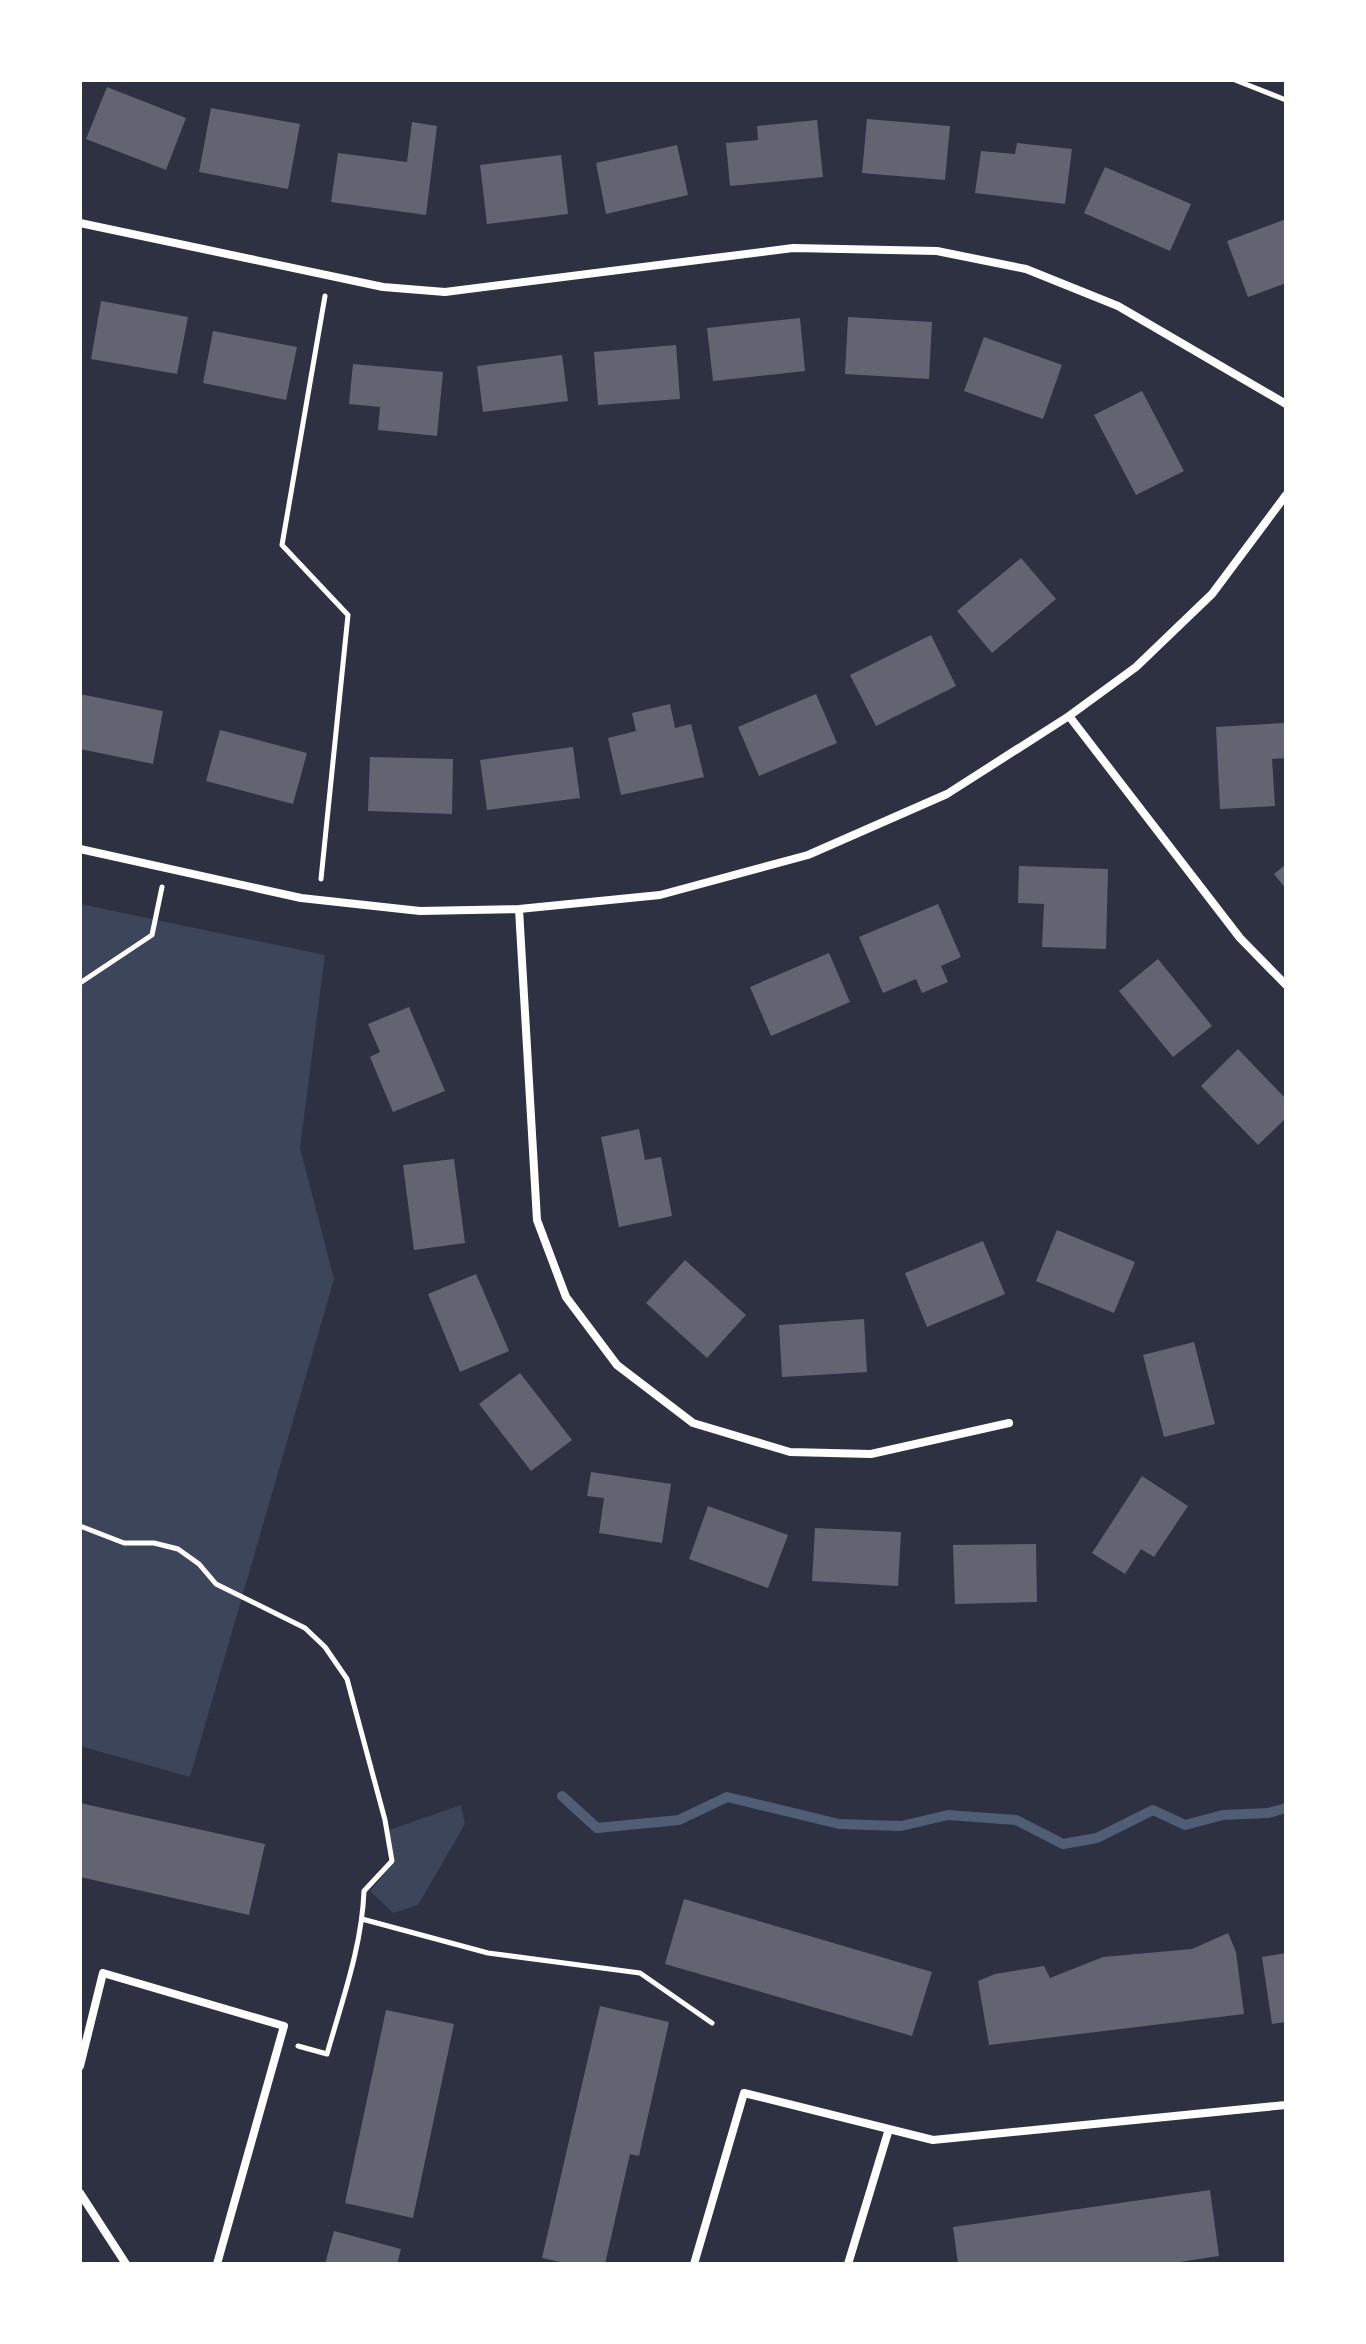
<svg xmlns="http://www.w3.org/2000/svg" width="1366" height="2344" viewBox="0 0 1366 2344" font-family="Montserrat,sans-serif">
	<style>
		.green { fill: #3c4559 }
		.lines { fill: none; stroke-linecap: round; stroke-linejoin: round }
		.stream { stroke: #4f5d75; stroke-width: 10 }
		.building { fill: #626471 }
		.path { stroke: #fff; stroke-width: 5 }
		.minor { stroke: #fff; stroke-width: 8 }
	</style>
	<rect width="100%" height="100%" fill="#2d3142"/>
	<path class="green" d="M 80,904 L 325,955 L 300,1148 L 334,1279 L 190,1777 L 80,1746 Z
		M 461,1805 L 465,1824 L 418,1905 L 393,1913 L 370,1891 L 395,1862 L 389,1830 Z"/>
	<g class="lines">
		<path class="stream" d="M 562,1796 L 597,1828 L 679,1820 L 727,1797 L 839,1824 L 901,1826 L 948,1815 L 1016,1820 L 1063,1844 L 1097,1838 L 1153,1810 L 1185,1825 L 1223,1815 L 1268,1813 L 1286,1808"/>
	</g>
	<path class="building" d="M 107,87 L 186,118 L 166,170 L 86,139 Z
		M 211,108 L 300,124 L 288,189 L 199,172 Z
		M 867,119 L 950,126 L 945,180 L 862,173 Z
		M 817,120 L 823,177 L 730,186 L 726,143 L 758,140 L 757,126 Z
		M 412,122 L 437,126 L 426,215 L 331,202 L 338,153 L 407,162 Z
		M 1017,143 L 1072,149 L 1065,204 L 975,193 L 981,151 L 1015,154 Z
		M 677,145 L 688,195 L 606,214 L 596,163 Z
		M 561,155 L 568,214 L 487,224 L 480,165 Z
		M 1105,167 L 1191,204 L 1170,251 L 1084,213 Z
		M 1286,219 L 1286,283 L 1248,297 L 1227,241 Z
		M 101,301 L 188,317 L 177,374 L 91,359 Z
		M 848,317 L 932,322 L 929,379 L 845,374 Z
		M 800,318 L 805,371 L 713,381 L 707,328 Z
		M 213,331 L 297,347 L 286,400 L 203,383 Z
		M 984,337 L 1062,365 L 1043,419 L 964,391 Z
		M 676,345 L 680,399 L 598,405 L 594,352 Z
		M 562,355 L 568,401 L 483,412 L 477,366 Z
		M 353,364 L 443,372 L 437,436 L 378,430 L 380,407 L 349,404 Z
		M 1142,391 L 1184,471 L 1136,495 L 1094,415 Z
		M 1021,558 L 1056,599 L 992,653 L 957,611 Z
		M 931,635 L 956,686 L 876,726 L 850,675 Z
		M 80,694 L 163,711 L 153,764 L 80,749 Z
		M 816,694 L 837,743 L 759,776 L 738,727 Z
		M 670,704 L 675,728 L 691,724 L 704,777 L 621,795 L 608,738 L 636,731 L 632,713 Z
		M 1285,723 L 1286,758 L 1272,759 L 1275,806 L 1220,809 L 1216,727 Z
		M 220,730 L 307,753 L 293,804 L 206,781 Z
		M 573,747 L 580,798 L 487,810 L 480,760 Z
		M 370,757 L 453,759 L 452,814 L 368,811 Z
		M 1286,864 L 1286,889 L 1274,874 Z
		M 1019,866 L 1108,869 L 1106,949 L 1042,947 L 1044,904 L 1018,903 Z
		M 938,904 L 961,957 L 941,966 L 948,982 L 922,993 L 916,979 L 883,993 L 859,937 Z
		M 829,953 L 850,1002 L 771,1036 L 750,987 Z
		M 1158,959 L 1212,1026 L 1173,1057 L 1119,991 Z
		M 409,1007 L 445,1091 L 393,1112 L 370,1057 L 380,1052 L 368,1024 Z
		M 1238,1049 L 1286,1099 L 1286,1118 L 1258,1145 L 1201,1086 Z
		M 639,1129 L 645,1160 L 661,1157 L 672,1216 L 619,1227 L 601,1137 Z
		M 454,1159 L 465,1243 L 414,1250 L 403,1165 Z
		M 1057,1230 L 1135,1262 L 1114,1313 L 1036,1281 Z
		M 983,1241 L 1005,1294 L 927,1327 L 905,1273 Z
		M 685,1260 L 746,1315 L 707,1358 L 646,1303 Z
		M 476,1274 L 509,1351 L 460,1372 L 428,1294 Z
		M 864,1319 L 867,1372 L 782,1377 L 779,1325 Z
		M 1194,1342 L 1215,1424 L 1164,1437 L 1143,1355 Z
		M 520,1373 L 572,1440 L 531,1471 L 479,1404 Z
		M 591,1472 L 671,1484 L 662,1543 L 599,1533 L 604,1498 L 587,1496 Z
		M 1142,1476 L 1188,1506 L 1154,1557 L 1141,1549 L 1125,1574 L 1092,1553 Z
		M 708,1506 L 788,1535 L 768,1588 L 689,1559 Z
		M 815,1528 L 901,1532 L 898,1586 L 812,1581 Z
		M 1036,1544 L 1037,1602 L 955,1604 L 953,1545 Z
		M 80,1803 L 265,1844 L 249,1915 L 80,1877 Z
		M 684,1899 L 932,1972 L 912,2036 L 665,1964 Z
		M 1228,1933 L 1236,1952 L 1244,2014 L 989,2045 L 978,1981 L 995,1974 L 1044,1966 L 1050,1978 L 1103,1957 L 1192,1949 Z
		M 1286,1953 L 1286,2022 L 1272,2024 L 1262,1957 Z
		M 600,2006 L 669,2022 L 639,2156 L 630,2154 L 605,2264 L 569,2264 L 542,2258 Z
		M 386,2010 L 454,2024 L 413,2218 L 345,2203 Z
		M 1210,2190 L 1219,2256 L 1166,2264 L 958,2264 L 953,2227 Z
		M 334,2231 L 401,2249 L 397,2264 L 325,2264 Z"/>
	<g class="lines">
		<path class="path" d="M 1235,80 L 1286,100
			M 321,879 L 348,615 L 282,545 L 325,296
			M 80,983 L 152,935 L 162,887
			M 80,1526 L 124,1543 L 154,1543 L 178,1549 L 199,1564 L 216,1584 L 305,1628 L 325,1647 L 347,1679 L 385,1820 L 392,1861 L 364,1891 C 362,1946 342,2001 327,2054 L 298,2046
			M 362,1919 L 488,1953 L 640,1973 L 712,2023"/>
		<path class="minor" d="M 80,223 L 383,287 L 445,292 L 793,248 L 937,251 L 1026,269 L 1118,306 L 1286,404
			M 1069,716 L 1240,938 L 1286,985
			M 80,849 L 301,898 L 420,911 L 519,909 L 660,895 L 808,855 L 947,794 L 1069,716 L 1136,667 L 1212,594 L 1286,495
			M 519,909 L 537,1220 L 566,1297 L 617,1365 L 693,1423 L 790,1452 L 871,1454 L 1009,1423
			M 80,2066 L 103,1973 L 284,2026 L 217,2264
			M 80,2193 L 126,2264
			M 694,2264 L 744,2093 L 933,2140 L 1286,2105
			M 848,2264 L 889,2129"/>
	</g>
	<rect width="1366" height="2344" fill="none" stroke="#ffffff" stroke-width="164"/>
</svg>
